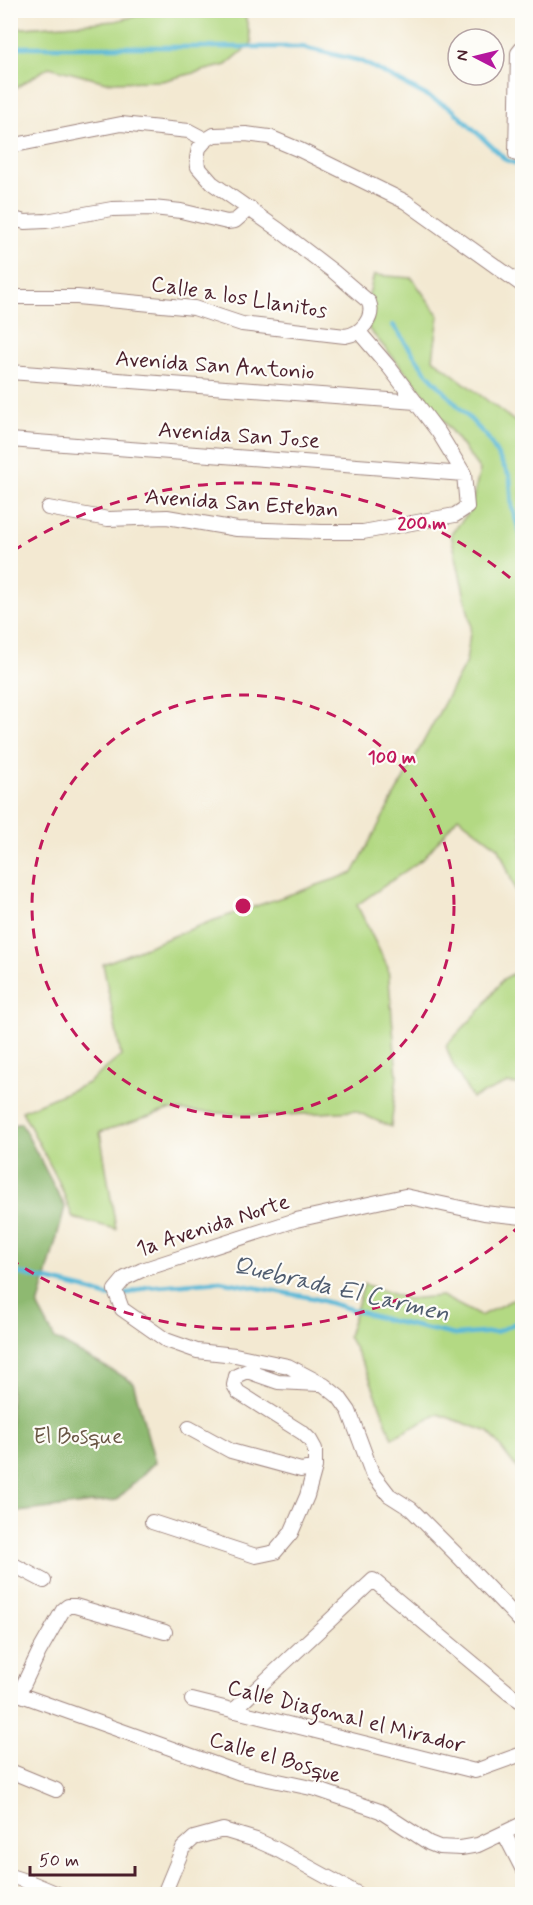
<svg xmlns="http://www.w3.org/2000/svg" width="533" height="1905" viewBox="0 0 533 1905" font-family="Mynerve,sans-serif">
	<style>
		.green { fill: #b3d983; stroke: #7e7c57; stroke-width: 1.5 }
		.forest { fill: #8eb971; stroke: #6c6c4e; stroke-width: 1.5 }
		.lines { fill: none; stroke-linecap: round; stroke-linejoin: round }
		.stream { stroke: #5ab9d8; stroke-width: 4.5 }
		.street-casing { stroke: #9e847e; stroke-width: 16 }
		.street { stroke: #fff; stroke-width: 14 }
		.ring { fill: none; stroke: #c2185b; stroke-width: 3; stroke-dasharray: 10 8 }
		.labels { text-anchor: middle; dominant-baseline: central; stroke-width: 4.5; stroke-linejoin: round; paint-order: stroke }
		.street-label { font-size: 22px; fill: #4a1f2b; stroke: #fdfcf7 }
		.park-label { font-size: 22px; fill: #6a5745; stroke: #fdfcf7 }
		.water-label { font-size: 24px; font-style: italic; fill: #505d70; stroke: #fdfcf7 }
		.centre { fill: #c2185b; stroke: #fdfcf7; stroke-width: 3 }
		.ring-label { font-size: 18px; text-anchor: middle; font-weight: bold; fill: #c2185b; stroke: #fdfcf7; stroke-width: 4.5; stroke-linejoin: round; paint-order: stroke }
	</style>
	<rect width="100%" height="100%" fill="#fdfcf7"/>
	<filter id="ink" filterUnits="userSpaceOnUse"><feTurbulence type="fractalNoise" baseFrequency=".0167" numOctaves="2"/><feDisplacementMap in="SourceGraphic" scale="12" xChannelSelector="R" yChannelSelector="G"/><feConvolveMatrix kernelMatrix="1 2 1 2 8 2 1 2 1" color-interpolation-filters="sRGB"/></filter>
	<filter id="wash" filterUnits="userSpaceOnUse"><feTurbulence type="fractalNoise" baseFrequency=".008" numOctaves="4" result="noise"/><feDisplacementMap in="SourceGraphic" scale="24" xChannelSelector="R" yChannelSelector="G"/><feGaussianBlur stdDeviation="1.35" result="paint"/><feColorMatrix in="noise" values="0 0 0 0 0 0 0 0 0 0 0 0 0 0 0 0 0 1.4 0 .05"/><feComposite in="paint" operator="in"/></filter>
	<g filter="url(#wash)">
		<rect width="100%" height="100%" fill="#f3e9d2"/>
		<path class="green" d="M 158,11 L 244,11 L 252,43 L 226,65 L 162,81 L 106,82 L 49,67 L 11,91 L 11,29 L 115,21 Z
			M 374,275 L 412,278 L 439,316 L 433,359 L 522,427 L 522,907 L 499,848 L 458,817 L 424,858 L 357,905 L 388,968 L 397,1076 L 391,1127 L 355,1111 L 269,1116 L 168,1110 L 100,1132 L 116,1229 L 73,1218 L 59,1182 L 22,1111 L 88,1083 L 121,1056 L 103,964 L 209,922 L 353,873 L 466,662 L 471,625 L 451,534 L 470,511 L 480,470 L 420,389 L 362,321 Z
			M 522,969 L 522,1086 L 508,1083 L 472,1098 L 453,1065 L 446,1046 L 482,1008 L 503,979 Z
			M 364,1284 L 407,1299 L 442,1296 L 480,1316 L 522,1295 L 522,1475 L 489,1432 L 438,1414 L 392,1438 L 369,1376 L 348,1336 Z"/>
		<path class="forest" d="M 21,1123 L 65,1207 L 38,1307 L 55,1339 L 133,1382 L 155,1462 L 117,1500 L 19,1512 L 11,1506 L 10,1126 Z"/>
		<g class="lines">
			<path class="stream" d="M 10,47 L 302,47 L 361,61 L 452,109 L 506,160 L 522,166
				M 393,325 L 426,372 L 488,438 L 510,477 L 512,507 L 522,540
				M 10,1271 L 85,1289 L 106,1296 L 119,1297 L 146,1287 L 220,1281 L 313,1298 L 387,1320 L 455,1335 L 496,1332 L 522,1320"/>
		</g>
	</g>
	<g filter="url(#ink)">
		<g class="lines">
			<defs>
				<path id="street" d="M 10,146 L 121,124 L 189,131 L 206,140
					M 516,154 L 518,53 L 522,48
					M 10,218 L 25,222 L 46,221 L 112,209 L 153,208 L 181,211 L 227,222 L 235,221 L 250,208
					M 10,297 L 77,297 L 194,308 L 242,324 L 345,336 C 361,334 375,318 369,302 L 334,272 L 279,230 L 212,183 L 198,167 L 197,158 L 199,148 L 206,140 L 214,135 L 246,134 L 269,137 L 300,150 L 406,202 L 522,285
					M 10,372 L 416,402
					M 10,440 L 464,474
					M 48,508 L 108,519 L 167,517 L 237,529 L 322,532 L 363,532 L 455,515 L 467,507 L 464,474 L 439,433 L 389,367 L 359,332
					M 522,1217 L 484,1213 L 405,1196 L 296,1220 L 142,1270 L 125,1278 L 115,1290 L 122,1309 L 166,1340 L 197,1351 L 235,1355 L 288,1366 L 324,1385 L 339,1397 L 349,1411 L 372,1473 L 389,1495 L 411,1509 L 458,1556 L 522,1623
					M 189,1428 L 231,1451 L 301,1470 L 315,1467
					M 152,1522 L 256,1556 L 275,1552 L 291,1533 L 307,1496 L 315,1467 L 315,1449 L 310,1440 L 303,1433 L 238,1392 L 234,1385 L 236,1376 L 247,1371 L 278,1382 L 319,1384
					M 10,1563 L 44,1581
					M 10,1691 L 240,1773 L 316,1789 L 380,1811 L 429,1843 L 439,1847 L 461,1848 L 478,1845 L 522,1824
					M 19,1694 L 39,1652 L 63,1610 L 68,1606 L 75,1606 L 165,1632
					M 192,1700 L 475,1771 L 522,1754
					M 233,1711 L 373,1580 L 510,1694 L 522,1702
					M 10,1771 L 56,1790
					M 504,1833 L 522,1868
					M 10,1876 L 32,1883 L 58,1894
					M 164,1894 L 183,1848 L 194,1838 L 223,1830 L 256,1840 L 276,1849 L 358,1894"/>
			</defs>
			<use href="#street" class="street-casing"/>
			<use href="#street" class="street"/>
		</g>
	</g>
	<g class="ring">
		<circle cx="243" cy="906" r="211"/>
		<path d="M521 1225A423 423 0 0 1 13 1261M13 551A423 423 0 0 1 521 587"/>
	</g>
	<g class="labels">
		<g class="street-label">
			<text transform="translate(239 298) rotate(9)">Calle a los Llanitos</text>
			<text transform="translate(215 366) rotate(4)">Avenida San Antonio</text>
			<text transform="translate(239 436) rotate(4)">Avenida San Jose</text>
			<text transform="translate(242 504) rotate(4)">Avenida San Esteban</text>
			<text transform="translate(213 1226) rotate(-18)">1a Avenida Norte</text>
			<text transform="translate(346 1717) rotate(14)">Calle Diagonal el Mirador</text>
			<text transform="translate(275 1758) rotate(16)">Calle el Bosque</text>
		</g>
		<g class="park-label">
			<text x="78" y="1437">El Bosque</text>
		</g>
		<g class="water-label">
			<text transform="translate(341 1290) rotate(13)">Quebrada El Carmen</text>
		</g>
	</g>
	<circle cx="243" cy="906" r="9" class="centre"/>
	<g class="ring-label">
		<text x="422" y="529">200 m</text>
		<text x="392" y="763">100 m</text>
	</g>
	<rect width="533" height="1905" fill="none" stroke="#fdfcf7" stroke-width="36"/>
	<g transform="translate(476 57) rotate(277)"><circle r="28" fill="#fdfcf7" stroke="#b5a4a5" stroke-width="1.5"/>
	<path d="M0-4.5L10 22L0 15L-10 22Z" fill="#b5179e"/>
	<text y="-9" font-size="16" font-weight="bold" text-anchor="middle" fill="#4a1f2b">N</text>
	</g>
	<path d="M30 1866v9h105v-9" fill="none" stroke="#4a1f2b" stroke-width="3"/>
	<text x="39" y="1866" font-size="18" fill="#4a1f2b" stroke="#fdfcf7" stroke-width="4.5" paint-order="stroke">50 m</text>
</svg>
